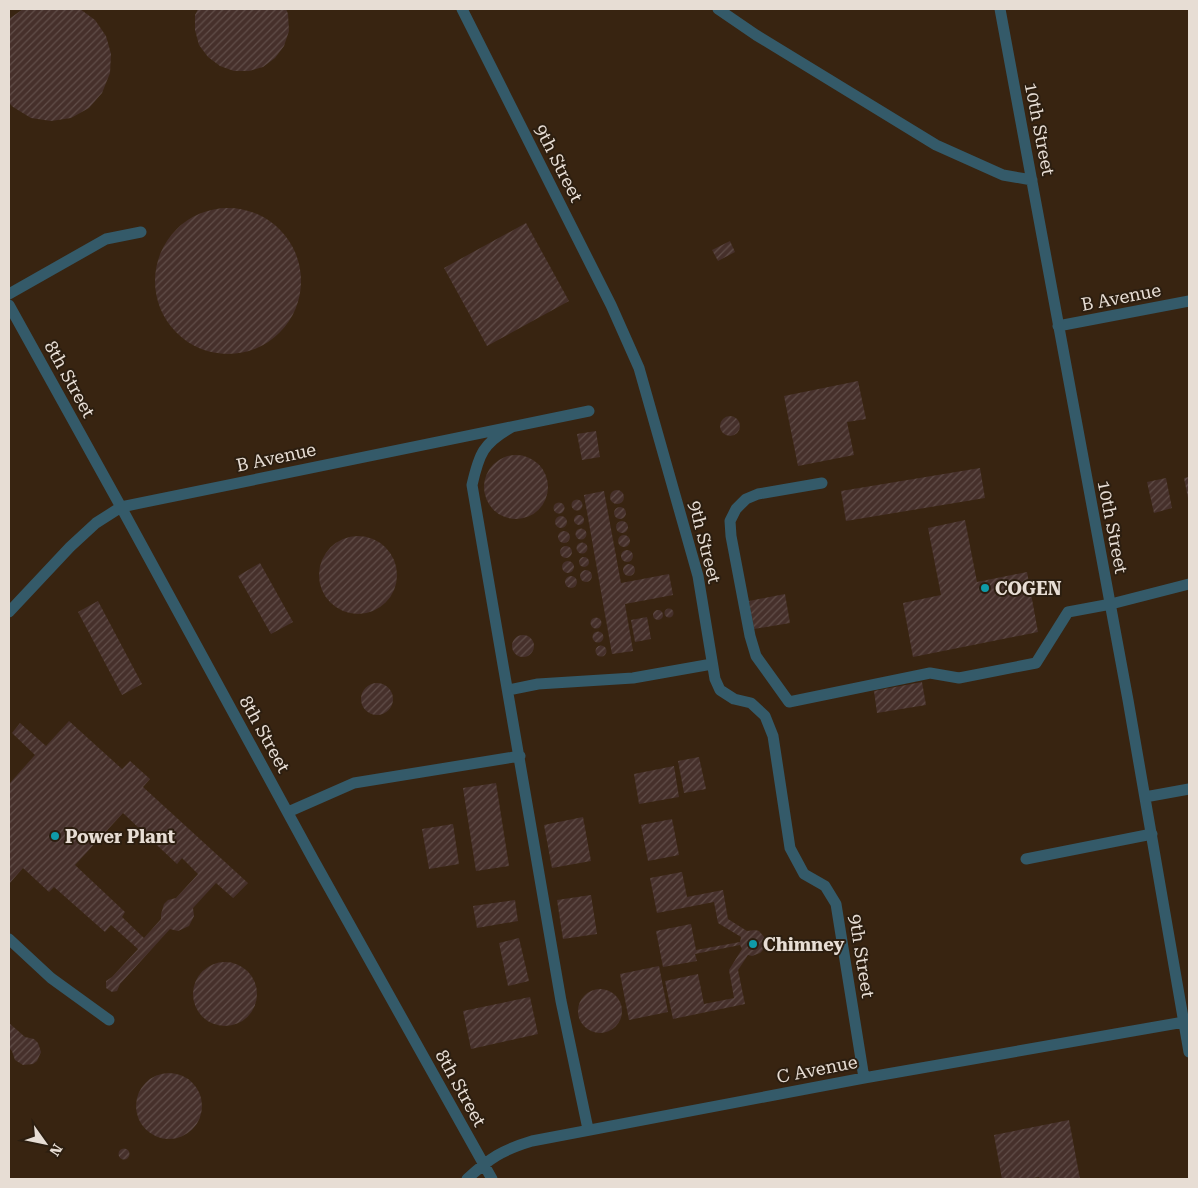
<svg xmlns="http://www.w3.org/2000/svg" width="1198" height="1188" viewBox="0 0 1198 1188" font-family="'Roboto Serif',serif">
	<style>
		.built { fill: #382411 }
		.building { fill: url(#building-hatch); fill-rule: evenodd }
		.lines { fill: none; stroke-linecap: round; stroke-linejoin: round }
		.service { stroke: #345a69; stroke-width: 11 }
		.culture-dot { fill: #0f9aa8; stroke: #2c1e10; stroke-width: 2 }
		.labels { text-anchor: middle; dominant-baseline: central; stroke-width: 4; stroke-linejoin: round; paint-order: stroke }
		.street-label { font-size: 18px; fill: #e7ddd4; stroke: #2c1e10 }
		.poi-label { font-size: 18px; font-weight: bold; fill: #e7ddd4; stroke: #2c1e10; text-anchor: start }
	</style>
	<defs>
		<pattern id="building-hatch" width="6" height="6" patternUnits="userSpaceOnUse" patternTransform="scale(1.25)"><rect width="6" height="6" fill="#46302b"/><path d="M-1 1l2-2M0 6l6-6M5 7l2-2" fill="none" stroke="#614e49"/></pattern>
	</defs>
	<rect width="100%" height="100%" fill="#2c1e10"/>
	<path class="built" d="M 9,9 L 1189,9 L 1189,1179 L 9,1179 Z"/>
	<path class="building" d="M 23,9 L 80,9 L 95,20 L 106,36 L 111,54 L 110,73 L 102,93 L 89,108 L 71,118 L 51,121 L 31,118 L 13,107 L 9,103 L 9,19 Z
		M 198,9 L 286,9 L 288,14 L 289,31 L 284,46 L 275,58 L 263,67 L 249,71 L 234,71 L 220,66 L 208,57 L 199,45 L 195,30 L 195,15 Z
		M155 281a73 73 0 1 1 146 0a73 73 0 1 1-146 0Z
		M 526,223 L 569,301 L 487,346 L 444,268 Z
		M 730,241 L 735,252 L 718,261 L 712,250 Z
		M 858,381 L 866,419 L 847,422 L 854,455 L 798,466 L 784,396 Z
		M720 426a10 10 0 1 1 20 0a10 10 0 1 1-20 0Z
		M 596,431 L 600,457 L 582,460 L 577,434 Z
		M484 487a32 32 0 1 1 64 0a32 32 0 1 1-64 0Z
		M 980,468 L 985,498 L 846,521 L 841,491 Z
		M 1189,477 L 1189,498 L 1188,498 L 1184,478 Z
		M 1166,478 L 1172,508 L 1154,513 L 1147,482 Z
		M610 497a7 7 0 1 1 14 0a7 7 0 1 1-14 0Z
		M 604,491 L 621,583 L 669,574 L 673,595 L 625,604 L 633,651 L 612,654 L 584,495 Z
		M571.5 505a5.5 5.5 0 1 1 11 0a5.5 5.5 0 1 1-11 0Z
		M553.5 508a5.5 5.5 0 1 1 11 0a5.5 5.5 0 1 1-11 0Z
		M614 513a6 6 0 1 1 12 0a6 6 0 1 1-12 0Z
		M574 520a5 5 0 1 1 10 0a5 5 0 1 1-10 0Z
		M555 522a6 6 0 1 1 12 0a6 6 0 1 1-12 0Z
		M 965,520 L 977,582 L 1027,572 L 1038,632 L 913,657 L 903,603 L 941,595 L 928,528 Z
		M616 527a6 6 0 1 1 12 0a6 6 0 1 1-12 0Z
		M575.5 534a5.5 5.5 0 1 1 11 0a5.5 5.5 0 1 1-11 0Z
		M558 537a6 6 0 1 1 12 0a6 6 0 1 1-12 0Z
		M618 541a6 6 0 1 1 12 0a6 6 0 1 1-12 0Z
		M319 575a39 39 0 1 1 78 0a39 39 0 1 1-78 0Z
		M576.5 548a5.5 5.5 0 1 1 11 0a5.5 5.5 0 1 1-11 0Z
		M560 552a6 6 0 1 1 12 0a6 6 0 1 1-12 0Z
		M621 556a6 6 0 1 1 12 0a6 6 0 1 1-12 0Z
		M579 562a5 5 0 1 1 10 0a5 5 0 1 1-10 0Z
		M562 567a6 6 0 1 1 12 0a6 6 0 1 1-12 0Z
		M 260,563 L 293,622 L 271,634 L 238,576 Z
		M623 570a6 6 0 1 1 12 0a6 6 0 1 1-12 0Z
		M580 576a6 6 0 1 1 12 0a6 6 0 1 1-12 0Z
		M565 582a6 6 0 1 1 12 0a6 6 0 1 1-12 0Z
		M 785,594 L 790,623 L 754,629 L 749,601 Z
		M 98,601 L 142,684 L 122,695 L 78,612 Z
		M664.5 613a4.5 4.5 0 1 1 9 0a4.5 4.5 0 1 1-9 0Z
		M653 615a5 5 0 1 1 10 0a5 5 0 1 1-10 0Z
		M 647,617 L 651,639 L 635,642 L 631,620 Z
		M590.5 623a5.5 5.5 0 1 1 11 0a5.5 5.5 0 1 1-11 0Z
		M592.5 637a5.5 5.5 0 1 1 11 0a5.5 5.5 0 1 1-11 0Z
		M512 646a11 11 0 1 1 22 0a11 11 0 1 1-22 0Z
		M595.5 651a5.5 5.5 0 1 1 11 0a5.5 5.5 0 1 1-11 0Z
		M 922,682 L 926,705 L 877,713 L 874,691 Z
		M361 699a16 16 0 1 1 32 0a16 16 0 1 1-32 0Z
		M 69,721 L 122,769 L 130,761 L 150,779 L 143,787 L 248,883 L 233,898 L 216,883 L 193,908 L 194,916 L 189,926 L 178,931 L 170,929 L 120,984 L 117,991 L 112,992 L 106,988 L 106,981 L 112,977 L 138,949 L 111,925 L 105,932 L 54,887 L 49,892 L 23,868 L 9,884 L 9,784 L 35,755 L 12,733 L 20,723 L 46,746 ZM 123,813 L 177,864 L 182,858 L 198,874 L 176,898 L 168,900 L 164,904 L 161,914 L 161,919 L 144,938 L 122,917 L 125,912 L 75,865 Z
		M 699,757 L 706,789 L 684,793 L 678,761 Z
		M 674,766 L 679,797 L 639,804 L 634,774 Z
		M 496,783 L 509,866 L 476,871 L 463,788 Z
		M 583,817 L 591,861 L 552,868 L 544,825 Z
		M 672,819 L 679,855 L 648,861 L 641,825 Z
		M 453,824 L 459,864 L 429,869 L 422,829 Z
		M 682,872 L 687,897 L 723,890 L 728,919 L 747,931 L 755,930 L 759,931 L 765,938 L 766,942 L 763,950 L 760,953 L 752,956 L 748,955 L 738,970 L 745,1004 L 673,1019 L 665,981 L 698,974 L 704,1004 L 734,998 L 729,970 L 742,949 L 740,945 L 695,954 L 697,961 L 663,967 L 656,931 L 691,924 L 696,950 L 740,942 L 741,937 L 718,923 L 714,902 L 657,913 L 650,878 Z
		M 591,895 L 597,934 L 563,939 L 557,900 Z
		M 515,900 L 518,921 L 477,928 L 473,906 Z
		M 519,938 L 529,981 L 508,986 L 499,943 Z
		M193 994a32 32 0 1 1 64 0a32 32 0 1 1-64 0Z
		M 659,966 L 668,1012 L 629,1020 L 620,974 Z
		M578 1011a22 22 0 1 1 44 0a22 22 0 1 1-44 0Z
		M 530,997 L 538,1034 L 471,1049 L 463,1011 Z
		M 9,1023 L 25,1037 L 34,1039 L 38,1043 L 41,1052 L 37,1061 L 33,1064 L 23,1065 L 15,1060 L 12,1051 L 9,1048 Z
		M136 1106a33 33 0 1 1 66 0a33 33 0 1 1-66 0Z
		M 1069,1120 L 1080,1179 L 1040,1179 L 1039,1177 L 1026,1179 L 1002,1179 L 994,1135 Z
		M118.5 1154a5.5 5.5 0 1 1 11 0a5.5 5.5 0 1 1-11 0Z"/>
	<g class="lines">
		<path class="service" d="M 462,9 L 611,305 L 639,368 L 698,576 L 715,679 L 720,690 L 734,699 L 751,703 L 765,716 L 773,736 L 790,848 L 804,874 L 825,886 L 836,904 L 864,1078
			M 718,9 L 756,35 L 936,145 L 1003,175 L 1032,180
			M 1000,9 L 1128,700 L 1189,1052
			M 9,294 L 106,239 L 141,232
			M 9,305 L 121,507 L 313,859 L 492,1179
			M 1058,326 L 1189,301
			M 512,427 C 483,443 479,454 472,485 L 561,1001 L 588,1129
			M 822,483 L 758,494 L 746,499 L 736,509 L 730,521 L 731,536 L 750,636 L 756,656 L 789,702 L 930,673 L 959,678 L 1036,663 L 1068,612 L 1111,604 L 1189,584
			M 9,612 L 70,547 L 96,523 L 121,507 L 589,411
			M 508,690 L 538,684 L 633,678 L 712,664
			M 1145,797 L 1189,789
			M 288,812 L 354,783 L 520,756
			M 1026,859 L 1152,834
			M 9,939 L 51,978 L 109,1020
			M 467,1179 C 490,1158 502,1150 532,1141 L 864,1078 L 1184,1022"/>
	</g>
	<g class="culture-dot">
		<circle cx="985" cy="588" r="5"/>
		<circle cx="55" cy="836" r="5"/>
		<circle cx="753" cy="944" r="5"/>
	</g>
	<g class="labels">
		<g class="street-label">
			<text transform="translate(1040 129) rotate(79)">10th Street</text>
			<text transform="translate(559 163) rotate(63)">9th Street</text>
			<text transform="translate(1121 297) rotate(-11)">B Avenue</text>
			<text transform="translate(70 379) rotate(61)">8th Street</text>
			<text transform="translate(276 457) rotate(-12)">B Avenue</text>
			<text transform="translate(1113 527) rotate(79)">10th Street</text>
			<text transform="translate(705 542) rotate(76)">9th Street</text>
			<text transform="translate(265 734) rotate(61)">8th Street</text>
			<text transform="translate(862 956) rotate(81)">9th Street</text>
			<text transform="translate(817 1069) rotate(-11)">C Avenue</text>
			<text transform="translate(461 1088) rotate(61)">8th Street</text>
		</g>
		<g class="poi-label">
			<text x="995" y="588">COGEN</text>
			<text x="65" y="836">Power Plant</text>
			<text x="763" y="944">Chimney</text>
		</g>
	</g>
	<rect width="1198" height="1188" fill="none" stroke="#e7ddd4" stroke-width="20"/>
	<g transform="translate(45 1143) rotate(123)" stroke="#2c1e10" stroke-width="4" paint-order="stroke">
	<path d="M0-4L9 19L0 12L-9 19Z" fill="#e7ddd4"/>
	<text y="-8" font-size="14" font-weight="bold" text-anchor="middle" fill="#e7ddd4">N</text>
	</g>
</svg>
